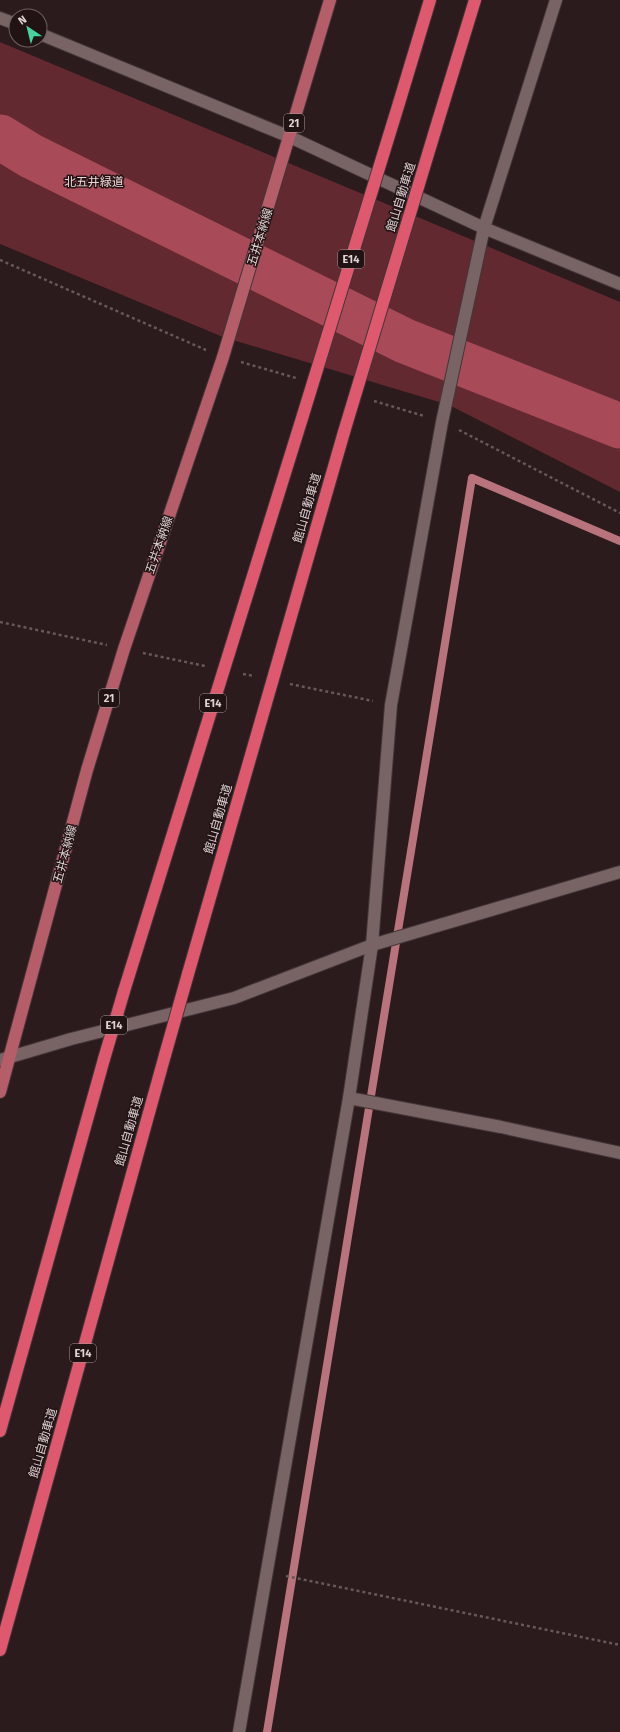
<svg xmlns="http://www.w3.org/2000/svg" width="620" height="1732" viewBox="0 0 620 1732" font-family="'Fira Sans','Noto Sans JP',sans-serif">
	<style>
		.green { fill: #622931 }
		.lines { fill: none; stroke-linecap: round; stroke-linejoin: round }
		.stream { stroke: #b8737c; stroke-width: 8 }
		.river { stroke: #a84a57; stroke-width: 45 }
		.minor-casing { stroke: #443638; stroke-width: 14 }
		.tertiary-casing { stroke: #443638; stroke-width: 14 }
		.primary-casing { stroke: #443638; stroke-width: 14 }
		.motorway-casing { stroke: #443638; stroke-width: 14 }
		.path { stroke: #675959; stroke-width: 2.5; stroke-dasharray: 3 3; stroke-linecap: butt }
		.minor { stroke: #786365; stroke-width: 12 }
		.tertiary { stroke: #786365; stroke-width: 12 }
		.primary { stroke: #b65d6a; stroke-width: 12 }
		.motorway { stroke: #df596e; stroke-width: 12 }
		.motorway-bridge-casing { stroke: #443638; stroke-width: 14; stroke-linecap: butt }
		.motorway-bridge { stroke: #df596e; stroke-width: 12 }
		.labels { text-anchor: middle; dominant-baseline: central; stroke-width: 3; stroke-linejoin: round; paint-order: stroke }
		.shield { fill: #211213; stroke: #a69999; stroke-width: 1 }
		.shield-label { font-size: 11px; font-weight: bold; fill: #dfd3d3 }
		.park-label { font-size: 12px; fill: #f3d8d9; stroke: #211213 }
		.street-label { font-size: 12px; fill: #dfd3d3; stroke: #211213 }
	</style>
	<rect width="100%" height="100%" fill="#2b1b1c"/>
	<path class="green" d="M 0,42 L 620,302 L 620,492 L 449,405 L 223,337 L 0,244 Z"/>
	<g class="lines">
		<path class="stream" d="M 267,1732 L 472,478 L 620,541"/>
		<path class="river" d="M 0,137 L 31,156 L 405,341 L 620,426"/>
		<defs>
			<path id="minor" d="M 556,0 L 484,228 L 620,284
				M 0,18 L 16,24
				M 40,34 L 290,137
				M 349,1098 L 501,1127 L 620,1153"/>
			<path id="tertiary" d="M 0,1060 L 71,1039 L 234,998 L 372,945 L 620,872
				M 239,1732 L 349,1098 L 372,945 L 391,705 L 442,422 L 484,228 L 290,137"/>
			<path id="primary" d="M 0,1092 L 87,770 L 124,649 L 223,357 L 330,0"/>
			<path id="motorway" d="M 399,103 L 430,0
				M 438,121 L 475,0
				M 188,974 L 344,432
				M 124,991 L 303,415
				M 0,1431 L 104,1059
				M 0,1650 L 165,1055"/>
		</defs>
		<use href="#minor" class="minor-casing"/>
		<use href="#tertiary" class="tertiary-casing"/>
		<use href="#primary" class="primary-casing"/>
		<use href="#motorway" class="motorway-casing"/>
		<path class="path" d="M 0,260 L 206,350
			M 241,362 L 296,378
			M 374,401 L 424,416
			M 459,430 L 620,513
			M 0,622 L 107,645
			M 143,653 L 205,666
			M 243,674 L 254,676
			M 290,684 L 373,701
			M 286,1576 L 620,1645"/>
		<use href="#minor" class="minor"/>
		<use href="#tertiary" class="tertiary"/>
		<use href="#primary" class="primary"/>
		<use href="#motorway" class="motorway"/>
		<defs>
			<path id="motorway-bridge" d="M 303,415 L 399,103
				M 344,432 L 438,121
				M 165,1055 L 188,974
				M 104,1059 L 124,991"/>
		</defs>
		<use href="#motorway-bridge" class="motorway-bridge-casing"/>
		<use href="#motorway-bridge" class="motorway-bridge"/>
	</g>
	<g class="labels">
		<g class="shield">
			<rect x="284" y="114" width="20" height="18" rx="3"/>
			<rect x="338" y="250" width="26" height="18" rx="3"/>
			<rect x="99" y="689" width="20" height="18" rx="3"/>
			<rect x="200" y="694" width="26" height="18" rx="3"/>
			<rect x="101" y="1016" width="26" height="18" rx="3"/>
			<rect x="70" y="1344" width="26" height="18" rx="3"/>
		</g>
		<g class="shield-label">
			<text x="294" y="123">21</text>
			<text x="351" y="259">E14</text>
			<text x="109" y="698">21</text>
			<text x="213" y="703">E14</text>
			<text x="114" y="1025">E14</text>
			<text x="83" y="1353">E14</text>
		</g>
		<g class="park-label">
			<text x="94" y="182">北五井緑道</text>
		</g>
		<g class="street-label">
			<text transform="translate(401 197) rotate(-73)">館山自動車道</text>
			<text transform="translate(260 237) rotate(-73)">五井本納線</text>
			<text transform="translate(307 508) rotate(-74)">館山自動車道</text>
			<text transform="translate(159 545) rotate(-71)">五井本納線</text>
			<text transform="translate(218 819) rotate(-74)">館山自動車道</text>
			<text transform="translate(65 854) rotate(-75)">五井本納線</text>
			<text transform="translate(129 1131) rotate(-74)">館山自動車道</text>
			<text transform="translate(43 1443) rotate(-74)">館山自動車道</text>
		</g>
	</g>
	<g transform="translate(28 28) rotate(325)"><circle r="19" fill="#211213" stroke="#6d5f60"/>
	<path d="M0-3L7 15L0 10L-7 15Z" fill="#46d49e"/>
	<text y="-6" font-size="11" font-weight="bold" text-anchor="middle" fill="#dfd3d3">N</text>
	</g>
</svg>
